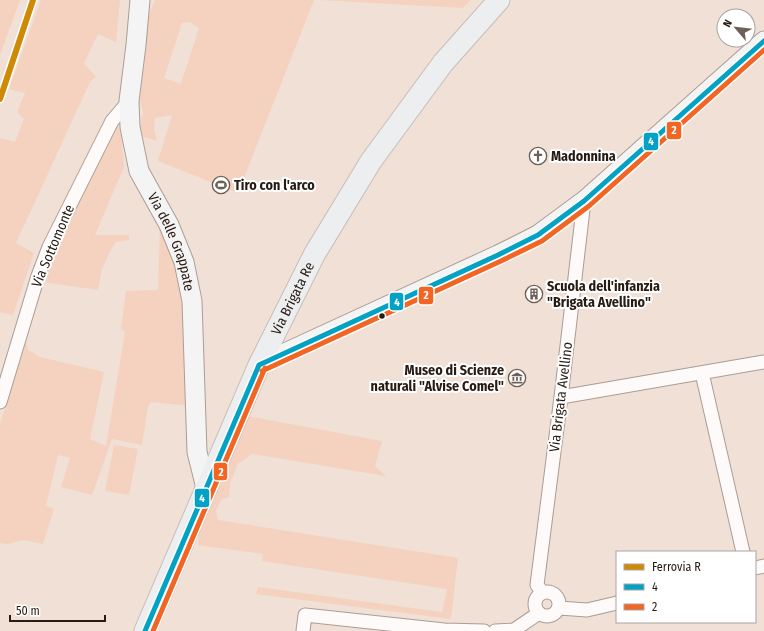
<svg xmlns="http://www.w3.org/2000/svg" width="764" height="631" viewBox="0 0 764 631" font-family="'Fira Sans Condensed',sans-serif">
	<style>
		.green { fill: #f4d2bf; fill-rule: evenodd }
		.lines { fill: none; stroke-linecap: round; stroke-linejoin: round }
		.street-casing { stroke: #aa9d95; stroke-width: 15 }
		.secondary-casing { stroke: #aa9d95; stroke-width: 21 }
		.primary-casing { stroke: #c6beb9; stroke-width: 23 }
		.street { stroke: #fdfaf9; stroke-width: 13 }
		.secondary { stroke: #f5f4f4; stroke-width: 19 }
		.primary { stroke: #edeef0; stroke-width: 21 }
		.bus-1-casing { stroke: #fff; stroke-width: 8 }
		.bus-2-casing { stroke: #fff; stroke-width: 8 }
		.bus-1 { stroke: #02a2c5; stroke-width: 5 }
		.bus-2 { stroke: #f26522; stroke-width: 5 }
		.rail-1-casing { stroke: #fff; stroke-width: 9 }
		.rail-1 { stroke: #ce8a04; stroke-width: 6 }
		.bus-dot { fill: #281b14; stroke: #fff; stroke-width: 1.5 }
		.labels { text-anchor: middle; dominant-baseline: central; stroke-width: 4; stroke-linejoin: round; paint-order: stroke }
		.poi-label { font-size: 14px; font-weight: bold; fill: #281b14; stroke: #fff; text-anchor: start }
		.street-label { font-size: 14px; fill: #281b14; stroke: #fff }
		.line-badge { stroke: #fff; stroke-width: 1.5 }
		.badge-label { font-size: 11px; text-anchor: middle; font-weight: bold; fill: #fff }
	</style>
	<rect width="100%" height="100%" fill="#f0e0d6"/>
	<path class="green" d="M 0,0 L 20,0 L 0,55 Z
		M 41,0 L 120,0 L 116,42 L 98,34 L 84,63 L 96,77 L 90,82 L 16,243 L 34,253 L 13,315 L 0,312 L 0,138 L 15,142 L 24,119 L 17,112 L 25,93 L 9,89 Z
		M 155,0 L 314,0 L 238,193 L 158,161 L 172,115 L 155,118 L 154,129 L 157,141 L 139,135 L 143,111 L 139,98 L 143,27 ZM 190,22 L 199,28 L 181,84 L 164,78 L 182,23 Z
		M 319,0 L 471,0 L 463,8 Z
		M 117,125 L 121,131 L 124,167 L 95,235 L 129,235 L 129,240 L 116,242 L 111,249 L 102,269 L 98,290 L 42,282 L 60,241 Z
		M 160,221 L 177,262 L 186,306 L 189,406 L 151,402 L 148,406 L 142,445 L 112,439 L 92,495 L 61,487 L 70,458 L 58,455 L 46,506 L 54,509 L 43,544 L 23,540 L 8,544 L 0,543 L 0,424 L 26,342 L 28,350 L 40,357 L 104,372 L 90,439 L 106,446 L 125,332 L 121,328 L 126,291 L 158,290 Z
		M 247,416 L 382,441 L 375,466 L 386,476 L 252,454 L 238,464 L 230,483 L 229,497 L 222,499 L 216,510 L 218,520 L 458,558 L 451,619 L 256,594 L 258,587 L 442,612 L 447,589 L 262,561 L 263,554 L 198,545 L 200,522 Z
		M 114,445 L 138,449 L 129,495 L 105,491 Z"/>
	<g class="lines">
		<defs>
			<path id="street" d="M 702,373 L 743,552
				M 561,397 L 764,362
				M 0,402 L 38,276 L 49,247 L 112,121 L 129,101
				M 755,568 L 764,566
				M535 604a12 12 0 1 1 24 0a12 12 0 1 1-24 0Z
				M 542,592 L 537,585 L 561,397 L 584,201
				M 559,608 L 587,610 L 617,603
				M 303,631 L 305,615 L 444,630 L 484,631
				M 495,631 L 514,630 L 539,613"/>
			<g id="secondary">
				<path id="s1" d="M 140,0 L 136,45 L 129,101 L 130,127 L 139,171 L 169,225 L 184,262 L 192,301 L 197,452 L 206,488"/>
				<path d="M 259,365 L 498,255 L 538,235 L 584,201 L 764,41"/>
			</g>
			<g id="primary">
				<path id="s2" d="M 145,631 L 259,365 L 314,255 L 371,161 L 443,63 L 499,0"/>
			</g>
		</defs>
		<use href="#street" class="street-casing"/>
		<use href="#secondary" class="secondary-casing"/>
		<use href="#primary" class="primary-casing"/>
		<use href="#street" class="street"/>
		<use href="#secondary" class="secondary"/>
		<use href="#primary" class="primary"/>
		<defs>
			<path id="bus-1" d="M 259,365 L 498,255 L 538,235 L 584,201 L 764,41
				M 145,631 L 259,365"/>
			<path id="bus-2" d="M 262,371 L 501,261 L 542,241 L 589,206 L 764,50
				M 153,631 L 265,368"/>
		</defs>
		<use href="#bus-1" class="bus-1-casing"/>
		<use href="#bus-2" class="bus-2-casing"/>
		<use href="#bus-1" class="bus-1"/>
		<use href="#bus-2" class="bus-2"/>
		<defs>
			<path id="rail-1" d="M 0,99 L 33,0"/>
		</defs>
		<use href="#rail-1" class="rail-1-casing"/>
		<use href="#rail-1" class="rail-1"/>
	</g>
	<defs>
		<symbol id="church-ring" viewBox="-11 -11 22 22"><circle r="9.5" fill="#fff" stroke="#6e6058" stroke-width="1.5"/><path d="M-1.2-6h2.4v3.5h3.3v2.4h-3.3V6h-2.4V-.1h-3.3v-2.4h3.3Z" fill="#6e6058"/></symbol>
		<symbol id="stadium-ring" viewBox="-11 -11 22 22"><circle r="9.5" fill="#fff" stroke="#6e6058" stroke-width="1.5"/><path d="M0-5a6.5 5 0 1 0 0 10a6.5 5 0 1 0 0-10ZM-3.5-1.8h7v3.6h-7Z" fill="#6e6058"/></symbol>
		<symbol id="building-ring" viewBox="-11 -11 22 22"><circle r="9.5" fill="#fff" stroke="#6e6058" stroke-width="1.5"/><path d="M-4-6H4V6H1V3H-1V6H-4ZM-2.5-4.3h1.7v1.8h-1.7ZM.8-4.3h1.7v1.8H.8ZM-2.5-1h1.7V.8h-1.7ZM.8-1h1.7V.8H.8Z" fill="#6e6058"/></symbol>
		<symbol id="museum-ring" viewBox="-11 -11 22 22"><circle r="9.5" fill="#fff" stroke="#6e6058" stroke-width="1.5"/><path d="M0-6L6-3V-2H-6V-3ZM-5-1h2V3h-2ZM-1-1h2V3h-2ZM3-1h2V3H3ZM-6 4H6V6H-6Z" fill="#6e6058"/></symbol>
	</defs>
	<g fill-rule="evenodd">
		<use href="#church-ring" x="528" y="146" width="20" height="20"/>
		<use href="#stadium-ring" x="211" y="175" width="20" height="20"/>
		<use href="#building-ring" x="524" y="284" width="20" height="20"/>
		<use href="#museum-ring" x="507" y="368" width="20" height="20"/>
	</g>
	<circle class="bus-dot" cx="382" cy="316" r="3.5"/>
	<g class="labels">
		<g class="poi-label">
			<text x="551" y="156">Madonnina</text>
			<text x="234" y="185">Tiro con l'arco</text>
			<text x="547" y="286">Scuola dell'infanzia<tspan x="547" dy="16">"Brigata Avellino"</tspan></text>
			<text x="504" y="370" text-anchor="end">Museo di Scienze<tspan x="504" dy="16">naturali "Alvise Comel"</tspan></text>
		</g>
		<g class="street-label">
			<text stroke="none"><textPath href="#s1" startOffset="251">Via delle Grappate</textPath></text>
			<text transform="translate(53 246) rotate(-67)">Via Sottomonte</text>
			<text stroke="none"><textPath href="#s2" startOffset="364">Via Brigata Re</textPath></text>
			<text transform="translate(561 397) rotate(-83)">Via Brigata Avellino</text>
		</g>
	</g>
	<g class="line-badge">
		<rect x="666" y="121" width="16" height="19" rx="4" fill="#f26522"/>
		<rect x="643" y="132" width="16" height="19" rx="4" fill="#02a2c5"/>
		<rect x="418" y="286" width="16" height="19" rx="4" fill="#f26522"/>
		<rect x="389" y="292" width="15" height="19" rx="4" fill="#02a2c5"/>
		<rect x="213" y="462" width="15" height="19" rx="4" fill="#f26522"/>
		<rect x="194" y="488" width="16" height="20" rx="4" fill="#02a2c5"/>
	</g>
	<g class="badge-label">
		<text x="674" y="134">2</text>
		<text x="651" y="145">4</text>
		<text x="426" y="299">2</text>
		<text x="397" y="306">4</text>
		<text x="221" y="476">2</text>
		<text x="202" y="502">4</text>
	</g>
	<rect x="616" y="551" width="140" height="72" fill="#ffffff" stroke="#a9a4a1"/>
	<rect x="624" y="564" width="20" height="6" fill="#ce8a04" stroke="#a9a4a1"/>
	<text x="652" y="571" font-size="12" fill="#281b14">Ferrovia R</text>
	<rect x="624" y="584" width="20" height="6" fill="#02a2c5" stroke="#a9a4a1"/>
	<text x="652" y="591" font-size="12" fill="#281b14">4</text>
	<rect x="624" y="604" width="20" height="6" fill="#f26522" stroke="#a9a4a1"/>
	<text x="652" y="611" font-size="12" fill="#281b14">2</text>
	<g transform="translate(736 28) rotate(298)"><circle r="19" fill="#ffffff" stroke="#a9a4a1"/>
	<path d="M0-3L7 15L0 10L-7 15Z" fill="#6e6058"/>
	<text y="-6" font-size="11" font-weight="bold" text-anchor="middle" fill="#281b14">N</text>
	</g>
	<path d="M10 615v6h95v-6" fill="none" stroke="#281b14" stroke-width="2"/>
	<text x="16" y="615" font-size="12" fill="#281b14" stroke="#ffffff" stroke-width="3" paint-order="stroke">50 m</text>
</svg>
